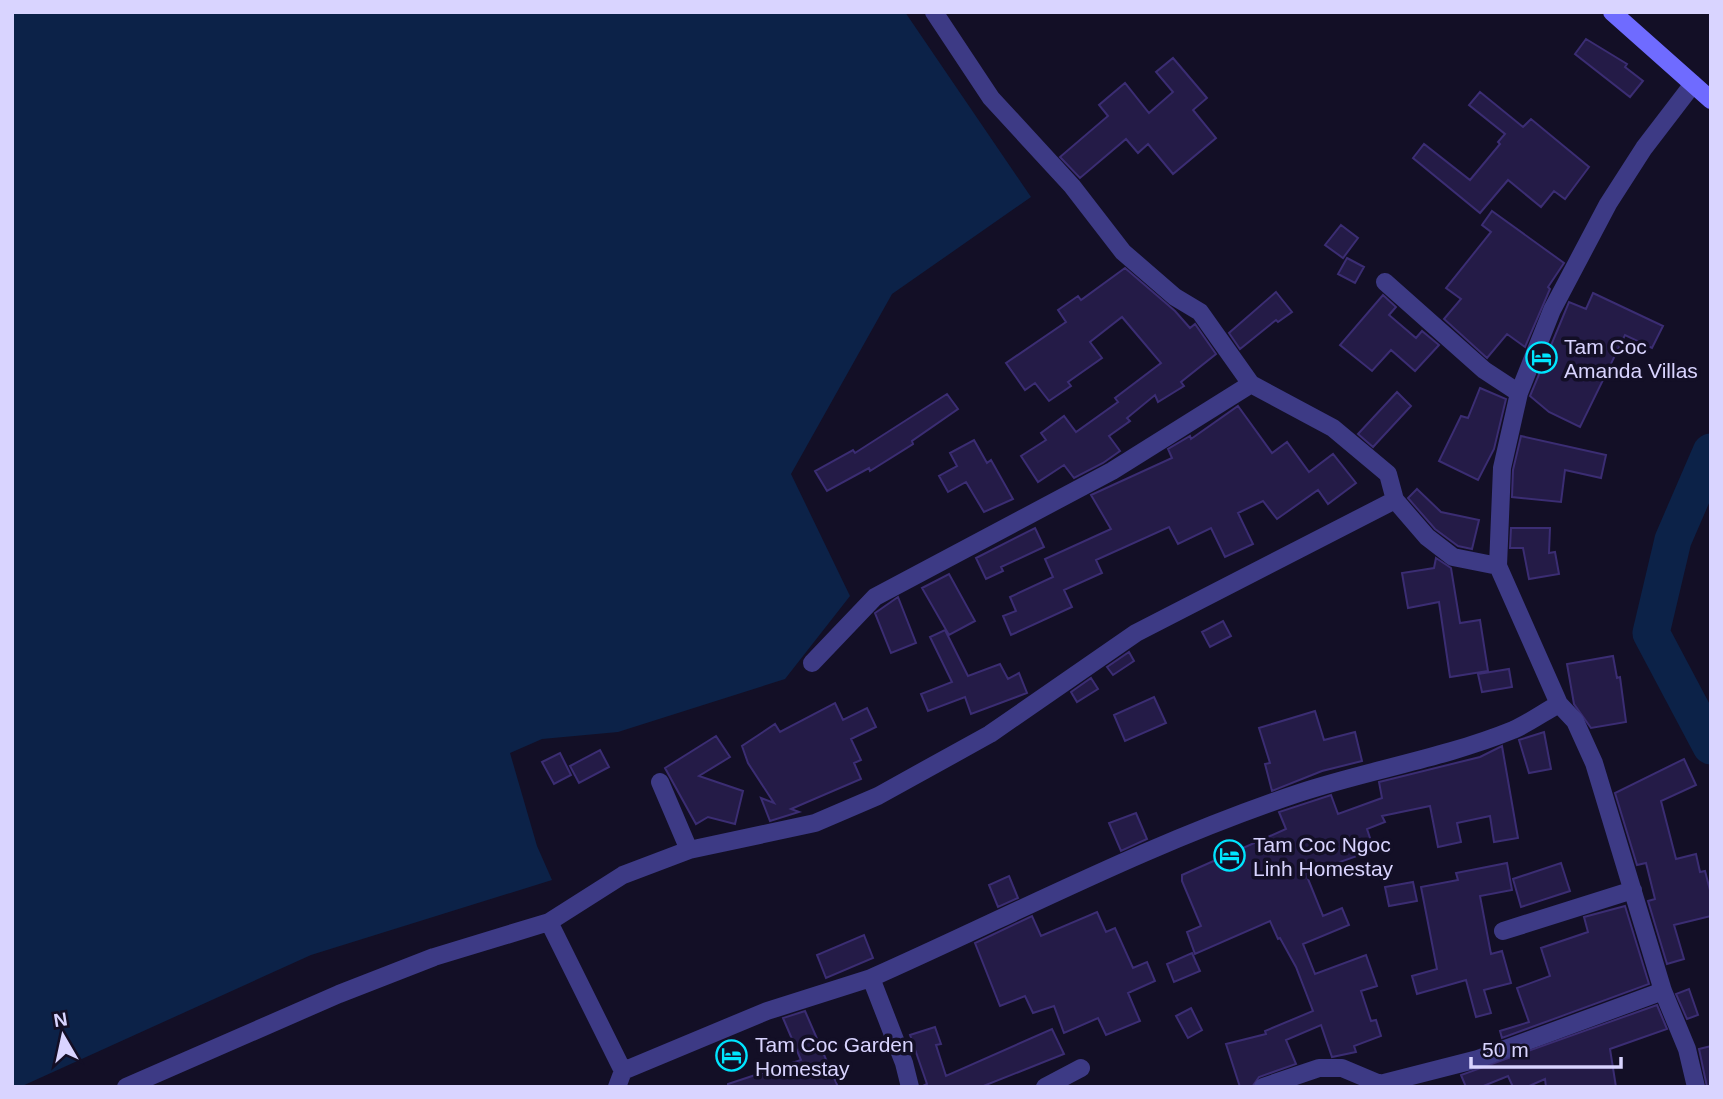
<svg xmlns="http://www.w3.org/2000/svg" width="1723" height="1099" viewBox="0 0 1723 1099" font-family="Arial,sans-serif">
	<style>
		.water { fill: #0c2248 }
		.lines { fill: none; stroke-linecap: round; stroke-linejoin: round }
		.river { stroke: #0c2248; stroke-width: 37 }
		.building { fill: #241b47; stroke: #3b2d73; stroke-width: 2 }
		.street { stroke: #3d3a85; stroke-width: 18 }
		.secondary { stroke: #6f6bff; stroke-width: 18 }
		.labels { text-anchor: middle; dominant-baseline: central; stroke-width: 7; stroke-linejoin: round; paint-order: stroke }
		.poi-label { font-size: 21px; fill: #d9d4ff; stroke: #130f26; text-anchor: start }
	</style>
	<rect width="100%" height="100%" fill="#130f26"/>
	<path class="water" d="M 12,12 L 905,12 L 1031,197 L 892,294 L 791,474 L 850,596 L 785,679 L 618,732 L 542,739 L 510,753 L 537,846 L 552,880 L 311,955 L 20,1087 L 12,1087 Z"/>
	<g class="lines">
		<path class="river" d="M 1711,452 L 1673,540 L 1651,633 L 1711,746"/>
	</g>
	<path class="building" d="M 1586,39 L 1627,64 L 1625,67 L 1643,81 L 1630,97 L 1575,54 Z
		M 1173,58 L 1207,98 L 1193,110 L 1216,138 L 1173,174 L 1148,144 L 1138,153 L 1126,139 L 1080,178 L 1060,157 L 1108,116 L 1099,105 L 1125,83 L 1149,113 L 1173,92 L 1156,72 Z
		M 1480,92 L 1523,127 L 1531,119 L 1589,167 L 1565,199 L 1554,191 L 1541,207 L 1508,180 L 1480,213 L 1413,158 L 1424,144 L 1470,180 L 1500,144 L 1498,142 L 1505,134 L 1469,105 Z
		M 1492,211 L 1564,263 L 1548,287 L 1550,289 L 1525,347 L 1507,334 L 1487,358 L 1444,319 L 1461,299 L 1446,288 L 1491,232 L 1482,225 Z
		M 1341,225 L 1358,238 L 1343,258 L 1325,245 Z
		M 1347,258 L 1364,267 L 1355,283 L 1338,274 Z
		M 1125,268 L 1175,311 L 1190,328 L 1195,324 L 1216,354 L 1181,382 L 1184,386 L 1158,402 L 1155,395 L 1127,418 L 1130,421 L 1109,436 L 1120,451 L 1103,463 L 1074,478 L 1064,465 L 1038,482 L 1021,456 L 1046,440 L 1041,433 L 1064,416 L 1076,432 L 1118,402 L 1115,398 L 1161,363 L 1122,317 L 1090,342 L 1102,358 L 1068,382 L 1071,386 L 1049,401 L 1035,383 L 1025,390 L 1006,363 L 1066,322 L 1058,310 L 1078,296 L 1081,300 Z
		M 1276,292 L 1292,312 L 1278,322 L 1276,320 L 1240,349 L 1229,333 Z
		M 1593,293 L 1663,326 L 1652,348 L 1625,335 L 1580,427 L 1549,412 L 1530,396 L 1569,302 L 1586,309 Z
		M 1383,295 L 1396,307 L 1389,315 L 1416,338 L 1422,331 L 1439,345 L 1415,371 L 1391,350 L 1372,371 L 1340,345 Z
		M 1480,388 L 1506,399 L 1494,449 L 1478,480 L 1439,461 L 1461,416 L 1468,418 Z
		M 1397,392 L 1411,406 L 1373,447 L 1358,434 Z
		M 947,394 L 958,409 L 912,441 L 913,444 L 870,471 L 869,468 L 827,491 L 815,471 L 853,450 L 855,453 Z
		M 1238,406 L 1272,453 L 1287,442 L 1309,472 L 1333,454 L 1356,483 L 1328,504 L 1318,490 L 1277,519 L 1263,501 L 1238,513 L 1253,544 L 1225,557 L 1211,528 L 1178,544 L 1169,527 L 1096,560 L 1102,573 L 1064,590 L 1072,607 L 1011,635 L 1003,616 L 1016,611 L 1010,597 L 1053,577 L 1045,559 L 1111,529 L 1091,495 L 1172,458 L 1168,449 L 1190,436 L 1191,439 Z
		M 1521,436 L 1606,455 L 1601,478 L 1565,470 L 1561,502 L 1512,497 L 1513,470 Z
		M 974,440 L 987,463 L 991,460 L 1013,499 L 984,512 L 966,482 L 948,492 L 939,476 L 957,466 L 950,453 Z
		M 1417,489 L 1441,512 L 1479,520 L 1472,549 L 1458,546 L 1435,529 L 1408,498 Z
		M 1035,528 L 1044,547 L 1001,567 L 1003,571 L 986,579 L 976,558 Z
		M 1511,528 L 1550,528 L 1549,553 L 1555,552 L 1559,574 L 1529,579 L 1523,548 L 1510,548 Z
		M 1436,558 L 1451,568 L 1460,623 L 1480,620 L 1488,671 L 1450,677 L 1439,602 L 1408,608 L 1402,573 L 1434,568 Z
		M 949,574 L 975,621 L 949,635 L 922,588 Z
		M 898,597 L 916,643 L 891,653 L 875,613 Z
		M 1223,621 L 1231,636 L 1210,647 L 1202,632 Z
		M 945,630 L 968,676 L 1000,664 L 1008,679 L 1019,673 L 1027,693 L 971,714 L 965,697 L 928,711 L 921,694 L 952,682 L 930,637 Z
		M 1129,652 L 1134,661 L 1113,675 L 1107,667 Z
		M 1613,656 L 1617,678 L 1620,677 L 1626,722 L 1591,728 L 1574,704 L 1567,664 Z
		M 1509,669 L 1512,687 L 1482,692 L 1478,674 Z
		M 1091,678 L 1098,689 L 1077,702 L 1071,692 Z
		M 1154,697 L 1166,723 L 1125,741 L 1114,715 Z
		M 835,703 L 843,720 L 867,708 L 876,727 L 851,739 L 861,760 L 854,763 L 861,779 L 791,809 L 799,812 L 770,821 L 761,798 L 774,803 L 748,763 L 742,746 L 775,724 L 780,732 Z
		M 1315,711 L 1324,740 L 1355,732 L 1362,761 L 1322,771 L 1272,791 L 1265,764 L 1270,763 L 1259,728 Z
		M 1544,732 L 1551,769 L 1529,773 L 1519,740 Z
		M 716,736 L 730,757 L 699,776 L 743,791 L 735,824 L 708,817 L 696,824 L 665,768 Z
		M 1502,746 L 1518,838 L 1494,842 L 1490,816 L 1457,823 L 1461,842 L 1438,847 L 1430,806 L 1382,816 L 1385,822 L 1367,829 L 1374,850 L 1306,874 L 1323,916 L 1342,908 L 1349,925 L 1303,944 L 1315,974 L 1366,955 L 1377,986 L 1361,991 L 1371,1021 L 1376,1020 L 1381,1036 L 1354,1046 L 1356,1052 L 1332,1057 L 1321,1025 L 1286,1040 L 1296,1064 L 1259,1077 L 1252,1087 L 1240,1087 L 1226,1044 L 1266,1034 L 1265,1031 L 1313,1011 L 1296,967 L 1280,938 L 1278,939 L 1270,921 L 1195,954 L 1187,932 L 1201,926 L 1182,881 L 1182,875 L 1286,829 L 1279,812 L 1331,795 L 1338,814 L 1382,798 L 1379,782 L 1480,757 Z
		M 600,750 L 609,767 L 579,783 L 570,766 Z
		M 560,753 L 571,775 L 554,784 L 542,762 Z
		M 1684,759 L 1696,785 L 1661,801 L 1676,859 L 1696,854 L 1700,872 L 1705,871 L 1711,894 L 1711,916 L 1674,925 L 1684,959 L 1667,964 L 1648,901 L 1655,899 L 1646,863 L 1637,865 L 1615,793 Z
		M 1136,813 L 1147,839 L 1121,851 L 1109,823 Z
		M 1507,863 L 1512,890 L 1480,896 L 1491,954 L 1502,951 L 1511,983 L 1484,990 L 1491,1013 L 1476,1017 L 1466,980 L 1417,994 L 1412,976 L 1437,969 L 1421,887 L 1458,880 L 1456,873 Z
		M 1561,863 L 1570,891 L 1521,907 L 1513,879 Z
		M 1009,876 L 1018,898 L 998,907 L 989,885 Z
		M 1413,882 L 1417,901 L 1389,906 L 1385,887 Z
		M 1625,906 L 1649,984 L 1502,1038 L 1500,1031 L 1529,1022 L 1517,988 L 1550,976 L 1541,948 L 1588,932 L 1584,917 Z
		M 1097,912 L 1106,932 L 1115,928 L 1133,968 L 1147,962 L 1155,981 L 1128,993 L 1140,1021 L 1106,1035 L 1098,1018 L 1064,1033 L 1054,1006 L 1033,1013 L 1025,996 L 1000,1006 L 975,943 L 1032,916 L 1041,936 Z
		M 864,935 L 873,958 L 826,978 L 817,955 Z
		M 1192,953 L 1200,971 L 1174,982 L 1167,964 Z
		M 1689,989 L 1698,1015 L 1687,1019 L 1676,994 Z
		M 1657,1005 L 1667,1029 L 1610,1049 L 1616,1087 L 1546,1087 L 1545,1079 L 1527,1087 L 1513,1087 L 1508,1076 L 1481,1087 L 1466,1087 L 1461,1075 Z
		M 1191,1008 L 1202,1030 L 1188,1038 L 1176,1016 Z
		M 805,1011 L 838,1087 L 728,1087 L 728,1084 L 801,1060 L 783,1018 Z
		M 935,1027 L 941,1044 L 936,1045 L 946,1076 L 1052,1029 L 1064,1054 L 981,1087 L 921,1087 L 927,1084 L 910,1035 Z
		M 1711,1046 L 1711,1087 L 1707,1087 L 1699,1049 Z"/>
	<g class="lines">
		<path class="street" d="M 934,12 L 991,98 L 1072,186 L 1123,252 L 1175,297 L 1200,312 L 1251,384 L 1333,428 L 1388,474 L 1395,500 L 1427,537 L 1453,557 L 1498,566
			M 1693,84 L 1644,148 L 1608,204 L 1552,310 L 1519,393 L 1502,468 L 1498,566 L 1559,704 L 1575,721 L 1594,763 L 1663,991 L 1687,1049 L 1696,1087
			M 1385,282 L 1484,370 L 1519,393
			M 812,663 L 875,597 L 1112,471 L 1251,384
			M 660,782 L 689,850 L 815,823 L 878,796 L 990,734 L 1136,633 L 1395,500
			M 549,922 L 623,875 L 689,850
			M 1503,931 L 1633,890
			M 623,1071 L 767,1011 L 871,978
			M 126,1087 L 339,994 L 434,957 L 549,922 L 623,1071 L 617,1087
			M 910,1087 L 904,1063 L 871,978 C 1013,915 1151,842 1299,793 C 1369,770 1444,758 1513,730 C 1529,723 1544,712 1559,704
			M 1045,1087 L 1081,1068
			M 1263,1087 L 1319,1068 L 1342,1068 L 1380,1084 L 1478,1059 L 1663,991"/>
		<path class="secondary" d="M 1612,12 L 1711,100"/>
	</g>
	<defs>
		<symbol id="hotel-ring" viewBox="-11 -11 22 22"><circle r="9.5" fill="#130f26" stroke="#00e5ff" stroke-width="1.5"/><path d="M-6-4.5h1.5V1H6V5H4.5V3h-9V5H-6ZM-4 0a1.8 1.8 0 1 1 3.6 0ZM.5 0V-2.5h3Q6-2.5 6 0Z" fill="#00e5ff"/></symbol>
	</defs>
	<g fill-rule="evenodd">
		<use href="#hotel-ring" x="1524" y="340" width="35" height="35"/>
		<use href="#hotel-ring" x="1212" y="838" width="35" height="35"/>
		<use href="#hotel-ring" x="714" y="1038" width="35" height="35"/>
	</g>
	<g class="labels">
		<g class="poi-label">
			<text x="1564" y="346">Tam Coc<tspan x="1564" dy="24">Amanda Villas</tspan></text>
			<text x="1253" y="844">Tam Coc Ngoc<tspan x="1253" dy="24">Linh Homestay</tspan></text>
			<text x="755" y="1044">Tam Coc Garden<tspan x="755" dy="24">Homestay</tspan></text>
		</g>
	</g>
	<rect width="1723" height="1099" fill="none" stroke="#d9d4ff" stroke-width="28"/>
	<g transform="translate(63 1036) rotate(351)" stroke="#130f26" stroke-width="5" paint-order="stroke">
	<path d="M0-5L12 26L0 18L-12 26Z" fill="#d9d4ff"/>
	<text y="-10" font-size="19" font-weight="bold" text-anchor="middle" fill="#d9d4ff">N</text>
	</g>
	<path d="M1471 1057v10h150v-10" fill="none" stroke="#d9d4ff" stroke-width="3.5"/>
	<text x="1482" y="1057" font-size="21" fill="#d9d4ff" stroke="#130f26" stroke-width="5" paint-order="stroke">50 m</text>
</svg>
